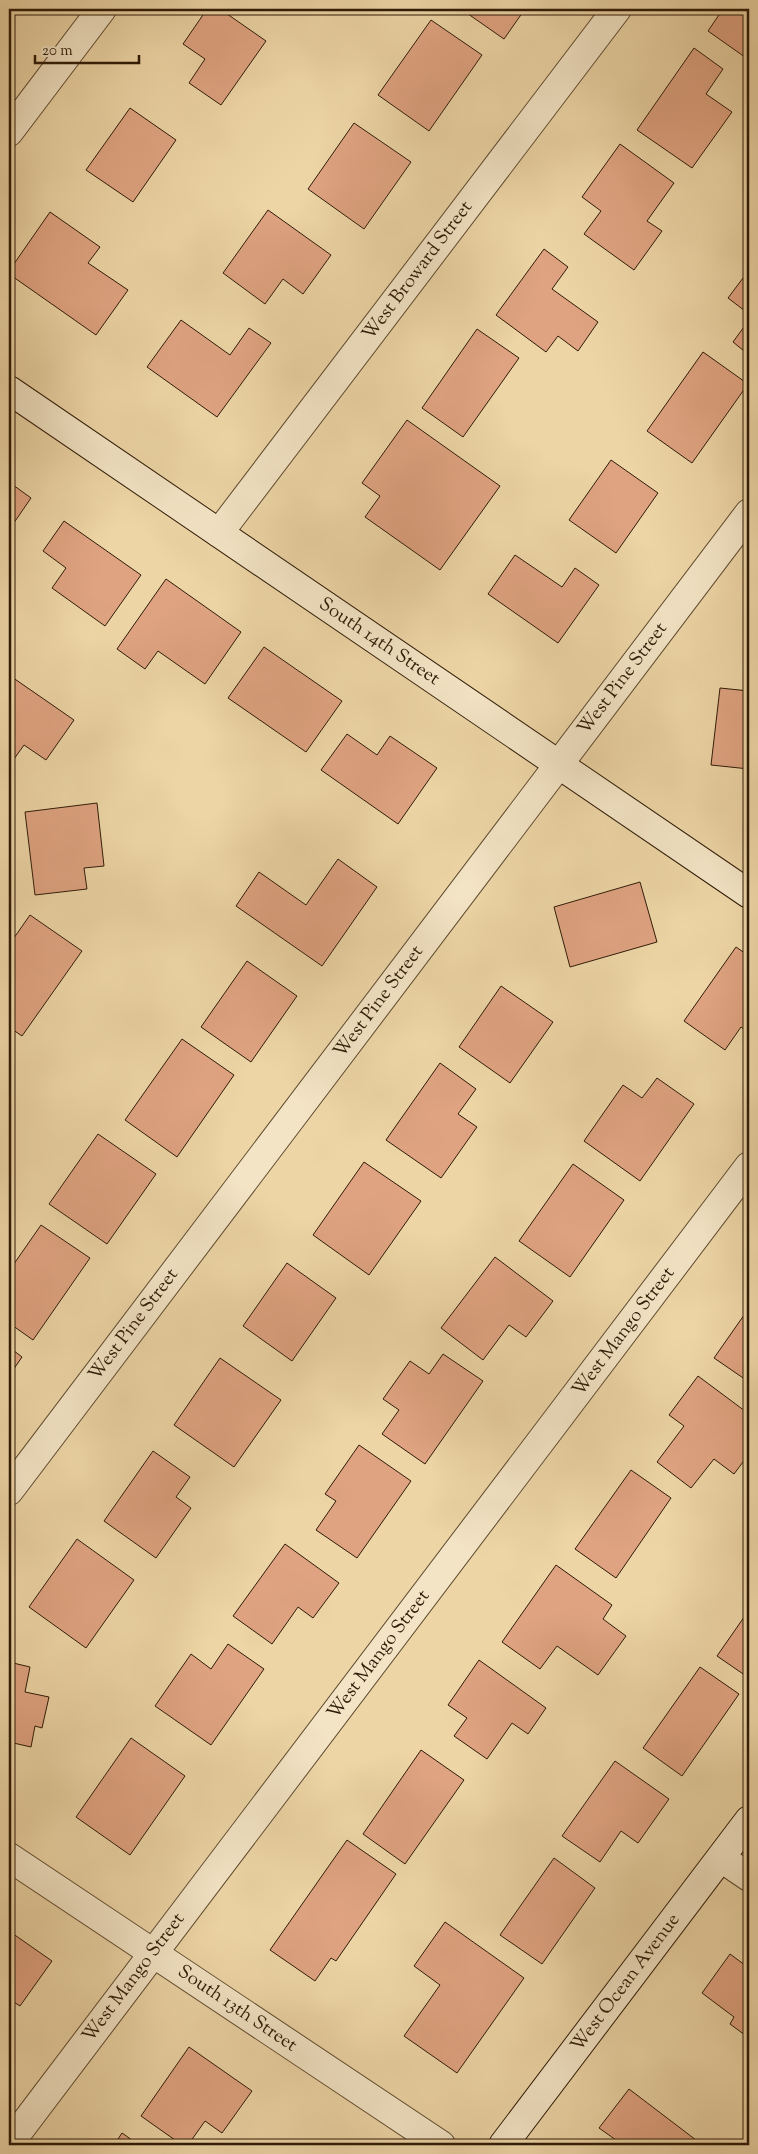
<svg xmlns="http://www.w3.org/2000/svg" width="758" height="2154" viewBox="0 0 758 2154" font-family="'Sorts Mill Goudy',serif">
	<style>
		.building { fill: #dfa381; stroke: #2f1b07 }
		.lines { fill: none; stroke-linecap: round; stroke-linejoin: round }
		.street-casing { stroke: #5e4a2f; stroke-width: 30 }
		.secondary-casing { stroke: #2f1b07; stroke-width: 30 }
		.street { stroke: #f3e4c5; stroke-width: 28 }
		.secondary { stroke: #f3e4c5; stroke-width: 28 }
		.labels { text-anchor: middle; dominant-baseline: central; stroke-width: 5; stroke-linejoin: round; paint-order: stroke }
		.street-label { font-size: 19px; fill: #2f1b07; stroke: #f3e4c5 }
	</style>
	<rect width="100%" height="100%" fill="#edd5a6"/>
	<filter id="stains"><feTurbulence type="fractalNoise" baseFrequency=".004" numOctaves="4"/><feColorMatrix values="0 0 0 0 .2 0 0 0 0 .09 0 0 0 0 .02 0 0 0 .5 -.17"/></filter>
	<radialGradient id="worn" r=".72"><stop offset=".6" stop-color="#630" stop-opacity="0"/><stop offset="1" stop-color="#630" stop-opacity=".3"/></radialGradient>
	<path class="building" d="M 207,9 L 220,9 L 266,41 L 221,105 L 189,83 L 205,59 L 183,44 Z
		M 461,9 L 525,9 L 504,39 Z
		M 723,9 L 749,9 L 749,60 L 708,31 Z
		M 431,20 L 482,55 L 429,131 L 378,95 Z
		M 694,48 L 723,69 L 706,94 L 732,112 L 692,168 L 637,130 Z
		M 130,108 L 176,140 L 133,202 L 86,170 Z
		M 354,123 L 411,162 L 364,229 L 308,189 Z
		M 620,144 L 674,183 L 647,221 L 662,231 L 634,270 L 584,234 L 601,211 L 582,197 Z
		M 268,210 L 331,255 L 303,294 L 283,279 L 265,304 L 223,273 Z
		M 50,212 L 100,247 L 88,263 L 128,290 L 96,335 L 9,274 L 9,271 Z
		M 544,249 L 568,267 L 552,289 L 598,322 L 578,351 L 558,336 L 546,352 L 496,315 Z
		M 749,270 L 749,314 L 728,298 Z
		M 181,320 L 230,355 L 249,328 L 271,343 L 217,417 L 147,367 Z
		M 749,320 L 749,355 L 733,342 Z
		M 477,329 L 519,358 L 463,437 L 422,408 Z
		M 703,352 L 748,384 L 692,463 L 647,431 Z
		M 407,420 L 500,486 L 440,570 L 365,517 L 380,496 L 362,483 Z
		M 611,460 L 658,493 L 616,553 L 569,520 Z
		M 9,482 L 31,498 L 9,530 Z
		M 64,521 L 141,575 L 105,626 L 52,588 L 66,568 L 43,551 Z
		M 515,555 L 562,587 L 575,568 L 599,585 L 558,643 L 488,594 Z
		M 166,579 L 241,632 L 205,684 L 158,651 L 145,669 L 117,649 Z
		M 264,647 L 342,701 L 306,752 L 228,698 Z
		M 9,675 L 74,720 L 46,760 L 24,745 L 9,766 Z
		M 720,688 L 749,691 L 749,769 L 711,765 Z
		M 347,734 L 377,755 L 390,736 L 437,768 L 398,824 L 321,770 Z
		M 97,803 L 104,866 L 84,868 L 87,889 L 35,895 L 25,812 Z
		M 338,859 L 377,887 L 322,966 L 236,906 L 259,872 L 306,905 Z
		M 640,882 L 657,942 L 570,967 L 554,907 Z
		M 30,915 L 82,951 L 22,1036 L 9,1027 L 9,945 Z
		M 736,947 L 749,956 L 749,1033 L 741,1027 L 725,1050 L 684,1021 Z
		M 247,961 L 297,996 L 251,1062 L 201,1027 Z
		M 501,986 L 553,1022 L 510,1083 L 459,1047 Z
		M 182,1039 L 234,1075 L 177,1157 L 125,1120 Z
		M 440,1063 L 476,1089 L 458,1114 L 477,1127 L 441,1178 L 386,1140 Z
		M 657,1078 L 694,1104 L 640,1181 L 584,1141 L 623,1085 L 642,1098 Z
		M 98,1134 L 156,1174 L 107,1244 L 49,1204 Z
		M 364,1162 L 421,1201 L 369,1275 L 313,1235 Z
		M 573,1164 L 624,1200 L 570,1277 L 519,1241 Z
		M 41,1225 L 90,1258 L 33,1340 L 9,1323 L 9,1271 Z
		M 495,1257 L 553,1301 L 526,1337 L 509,1325 L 483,1360 L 441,1328 Z
		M 287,1263 L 336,1298 L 292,1361 L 243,1326 Z
		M 749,1308 L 749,1382 L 714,1358 Z
		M 9,1347 L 22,1357 L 9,1376 Z
		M 443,1354 L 483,1381 L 425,1464 L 382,1434 L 399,1410 L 383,1399 L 410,1361 L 429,1374 Z
		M 220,1358 L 281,1400 L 234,1467 L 174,1425 Z
		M 698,1376 L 749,1414 L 749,1454 L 734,1474 L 714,1459 L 691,1488 L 657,1462 L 684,1426 L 669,1415 Z
		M 359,1445 L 411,1481 L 357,1558 L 316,1530 L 336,1501 L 325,1494 Z
		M 153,1451 L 190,1477 L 176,1497 L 191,1508 L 156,1558 L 104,1521 Z
		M 631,1470 L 671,1498 L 616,1578 L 575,1549 Z
		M 77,1539 L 134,1580 L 86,1648 L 29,1607 Z
		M 285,1544 L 339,1583 L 313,1618 L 298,1607 L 272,1644 L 233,1616 Z
		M 556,1565 L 612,1605 L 603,1619 L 626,1636 L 598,1675 L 557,1646 L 540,1669 L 502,1642 Z
		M 749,1610 L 749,1678 L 717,1656 Z
		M 228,1644 L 264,1669 L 211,1745 L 155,1706 L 191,1654 L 211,1669 Z
		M 479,1660 L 546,1708 L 528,1734 L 512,1723 L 487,1759 L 454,1736 L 467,1718 L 448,1705 Z
		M 9,1662 L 30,1667 L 25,1692 L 49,1697 L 42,1728 L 35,1726 L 31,1747 L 9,1742 Z
		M 700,1667 L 739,1694 L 682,1776 L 643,1748 Z
		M 131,1738 L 185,1776 L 130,1855 L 76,1817 Z
		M 421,1750 L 464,1780 L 405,1864 L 363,1834 Z
		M 615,1761 L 669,1799 L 638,1843 L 621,1831 L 600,1862 L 562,1836 Z
		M 347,1840 L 396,1874 L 336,1961 L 331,1958 L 315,1981 L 270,1950 Z
		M 554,1858 L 595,1888 L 542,1964 L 500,1935 Z
		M 445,1922 L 524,1978 L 457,2073 L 404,2036 L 440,1985 L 414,1966 Z
		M 9,1931 L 52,1961 L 20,2006 L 9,1999 Z
		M 730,1954 L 749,1968 L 749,2038 L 730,2024 L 734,2017 L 702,1993 Z
		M 189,2047 L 252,2091 L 222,2133 L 205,2121 L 188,2145 L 182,2145 L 141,2116 Z
		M 629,2089 L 696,2140 L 693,2145 L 623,2145 L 599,2128 Z
		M 122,2133 L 139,2145 L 114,2145 Z"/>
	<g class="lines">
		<defs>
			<path id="street" d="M 9,132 L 102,9
				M 219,533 L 617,9
				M 9,1491 L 749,513
				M 9,1857 L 441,2145
				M 721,1858 L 749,1877
				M 9,2144 L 749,1166"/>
			<path id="secondary" d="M 9,390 L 749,894
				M 503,2145 L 749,1820"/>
		</defs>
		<use href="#street" class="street-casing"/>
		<use href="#secondary" class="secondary-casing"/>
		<use href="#street" class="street"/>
		<use href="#secondary" class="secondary"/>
	</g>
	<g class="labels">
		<g class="street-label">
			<text transform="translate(418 271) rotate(-53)">West Broward Street</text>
			<text transform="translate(379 642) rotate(34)">South 14th Street</text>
			<text transform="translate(623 679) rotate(-53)">West Pine Street</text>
			<text transform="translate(379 1002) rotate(-53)">West Pine Street</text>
			<text transform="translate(134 1325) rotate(-53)">West Pine Street</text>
			<text transform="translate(624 1332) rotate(-53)">West Mango Street</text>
			<text transform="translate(379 1655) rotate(-53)">West Mango Street</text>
			<text transform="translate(134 1978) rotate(-53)">West Mango Street</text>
			<text transform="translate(626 1983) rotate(-53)">West Ocean Avenue</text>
			<text transform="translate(237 2009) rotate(34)">South 13th Street</text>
		</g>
	</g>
	<rect width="758" height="2154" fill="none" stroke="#edd5a6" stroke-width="30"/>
	<rect x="10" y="10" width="738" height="2134" fill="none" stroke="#2f1b07" stroke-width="2.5"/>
	<rect x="15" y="15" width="728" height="2124" fill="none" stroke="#2f1b07"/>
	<path d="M35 55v8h104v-8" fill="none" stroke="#2f1b07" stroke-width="2.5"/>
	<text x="42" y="55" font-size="15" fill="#2f1b07" stroke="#f3e4c5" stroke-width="4" paint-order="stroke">20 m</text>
	<rect width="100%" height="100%" filter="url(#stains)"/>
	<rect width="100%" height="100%" fill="url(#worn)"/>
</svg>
